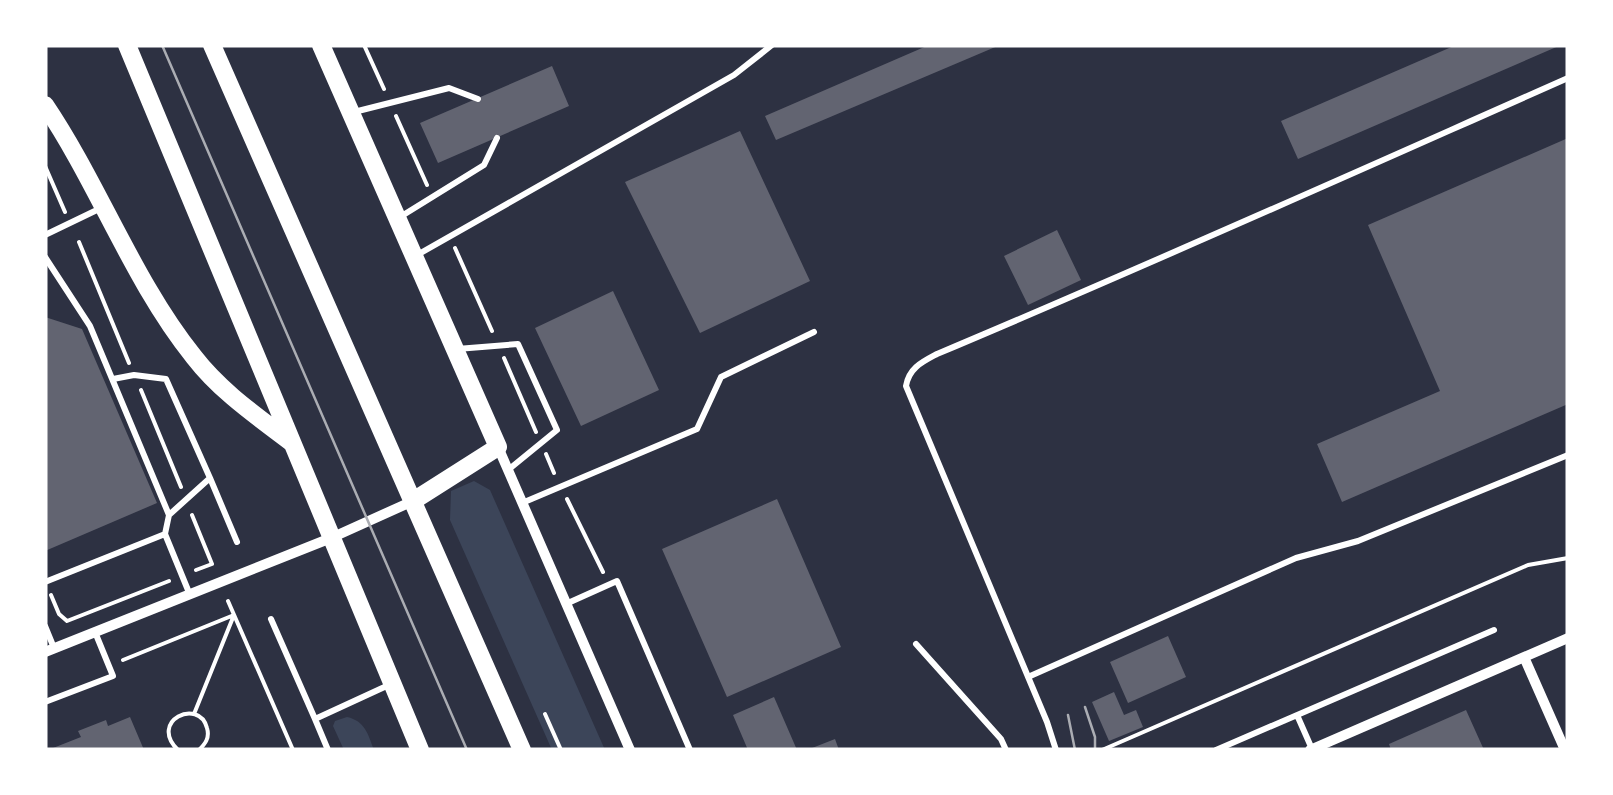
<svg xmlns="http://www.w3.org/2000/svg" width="1613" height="795" viewBox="0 0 1613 795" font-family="'Roboto Serif',serif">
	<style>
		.green { fill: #3c4559 }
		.building { fill: #626471 }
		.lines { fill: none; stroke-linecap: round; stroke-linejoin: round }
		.path { stroke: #fff; stroke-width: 4 }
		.service { stroke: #fff; stroke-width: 6 }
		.minor { stroke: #fff; stroke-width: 10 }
		.secondary { stroke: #fff; stroke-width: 18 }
		.tram { stroke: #abadb3; stroke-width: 2.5 }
	</style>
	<rect width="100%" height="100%" fill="#2d3142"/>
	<path class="green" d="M 474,481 L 490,490 L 605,750 L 552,750 L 450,520 L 451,491 Z
		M 347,717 C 365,721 368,734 374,750 L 344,750 L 333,726 L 335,721 Z"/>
	<path class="building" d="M 929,45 L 1000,45 L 776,140 L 765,116 Z
		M 1456,45 L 1561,45 L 1298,159 L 1281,121 Z
		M 552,66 L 569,106 L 438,163 L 420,123 Z
		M 740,131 L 810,281 L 700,333 L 625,182 Z
		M 1568,138 L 1568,404 L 1342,502 L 1317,444 L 1440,391 L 1368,225 Z
		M 1057,230 L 1081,280 L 1028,305 L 1004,256 Z
		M 613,291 L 659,390 L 581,426 L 535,328 Z
		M 45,317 L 82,329 L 157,503 L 45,551 Z
		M 777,499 L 841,647 L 727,697 L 662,549 Z
		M 1168,636 L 1186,677 L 1128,703 L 1110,662 Z
		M 1114,692 L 1124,715 L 1136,710 L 1143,727 L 1109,741 L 1092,702 Z
		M 774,697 L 797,750 L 748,750 L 733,715 Z
		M 1466,710 L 1484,750 L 1391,750 L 1389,744 Z
		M 130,717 L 144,750 L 48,750 L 81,737 L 78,731 L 106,720 L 108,726 Z
		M 835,739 L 839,750 L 807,750 Z"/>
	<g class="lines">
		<path class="path" d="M 364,45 L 384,89
			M 396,116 L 427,185
			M 45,166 L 65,212
			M 79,242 L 129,363
			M 455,248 L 492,331
			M 504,358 L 536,432
			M 141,390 L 181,487
			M 546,454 L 554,473
			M 567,499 L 603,572
			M 192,515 L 212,564 L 196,570
			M 51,595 L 59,614 L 67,621 L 169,581
			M 228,601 L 293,750
			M 123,660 L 234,615
			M 194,714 L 234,615
			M 545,714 L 561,750
			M 178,750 C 148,721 199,697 207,728 C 210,738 205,744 199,750
			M 1102,750 L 1528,565 L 1568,558"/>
		<path class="service" d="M 354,112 L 449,88 L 478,99
			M 400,217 L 484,165 L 497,138
			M 45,235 L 99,209
			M 417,255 L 734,75 L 772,45
			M 45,257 L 90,326 L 169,515 L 165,534
			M 457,349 L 518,344 L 557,430 L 508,470
			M 113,379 L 134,375 L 166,379 L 210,478 L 169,515
			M 210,478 L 237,542
			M 522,503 L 697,429 L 721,377 L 814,332
			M 45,582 L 165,534 L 190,595
			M 568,603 L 617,581 L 690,750
			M 271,619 L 315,719
			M 45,626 L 54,648
			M 916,644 L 1001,739 L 1006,750
			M 1028,677 L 1296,558 L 1358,541 L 1568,455
			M 45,702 L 113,676 L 95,632
			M 1297,715 L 1312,749
			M 328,750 L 315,719 L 391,684
			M 1056,750 L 1047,722 L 906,386 C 909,368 922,362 937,354 C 1149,265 1358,171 1568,78
			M 1216,750 L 1494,630"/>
		<path class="minor" d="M 498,447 L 630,750
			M 45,652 L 331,538 L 413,501
			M 1524,657 L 1565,750
			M 1310,750 L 1568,638"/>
		<path class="secondary" d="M 127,45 L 420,750
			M 212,45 L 522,750
			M 321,45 L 498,447 L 413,501
			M 45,105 C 99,185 133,281 194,357 C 221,392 258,417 292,443"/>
		<path class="tram" d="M 162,45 L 467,750
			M 1085,707 L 1095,737 L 1095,750
			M 1068,715 L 1075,750"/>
	</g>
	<rect width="1613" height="795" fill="none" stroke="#ffffff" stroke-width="95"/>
</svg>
